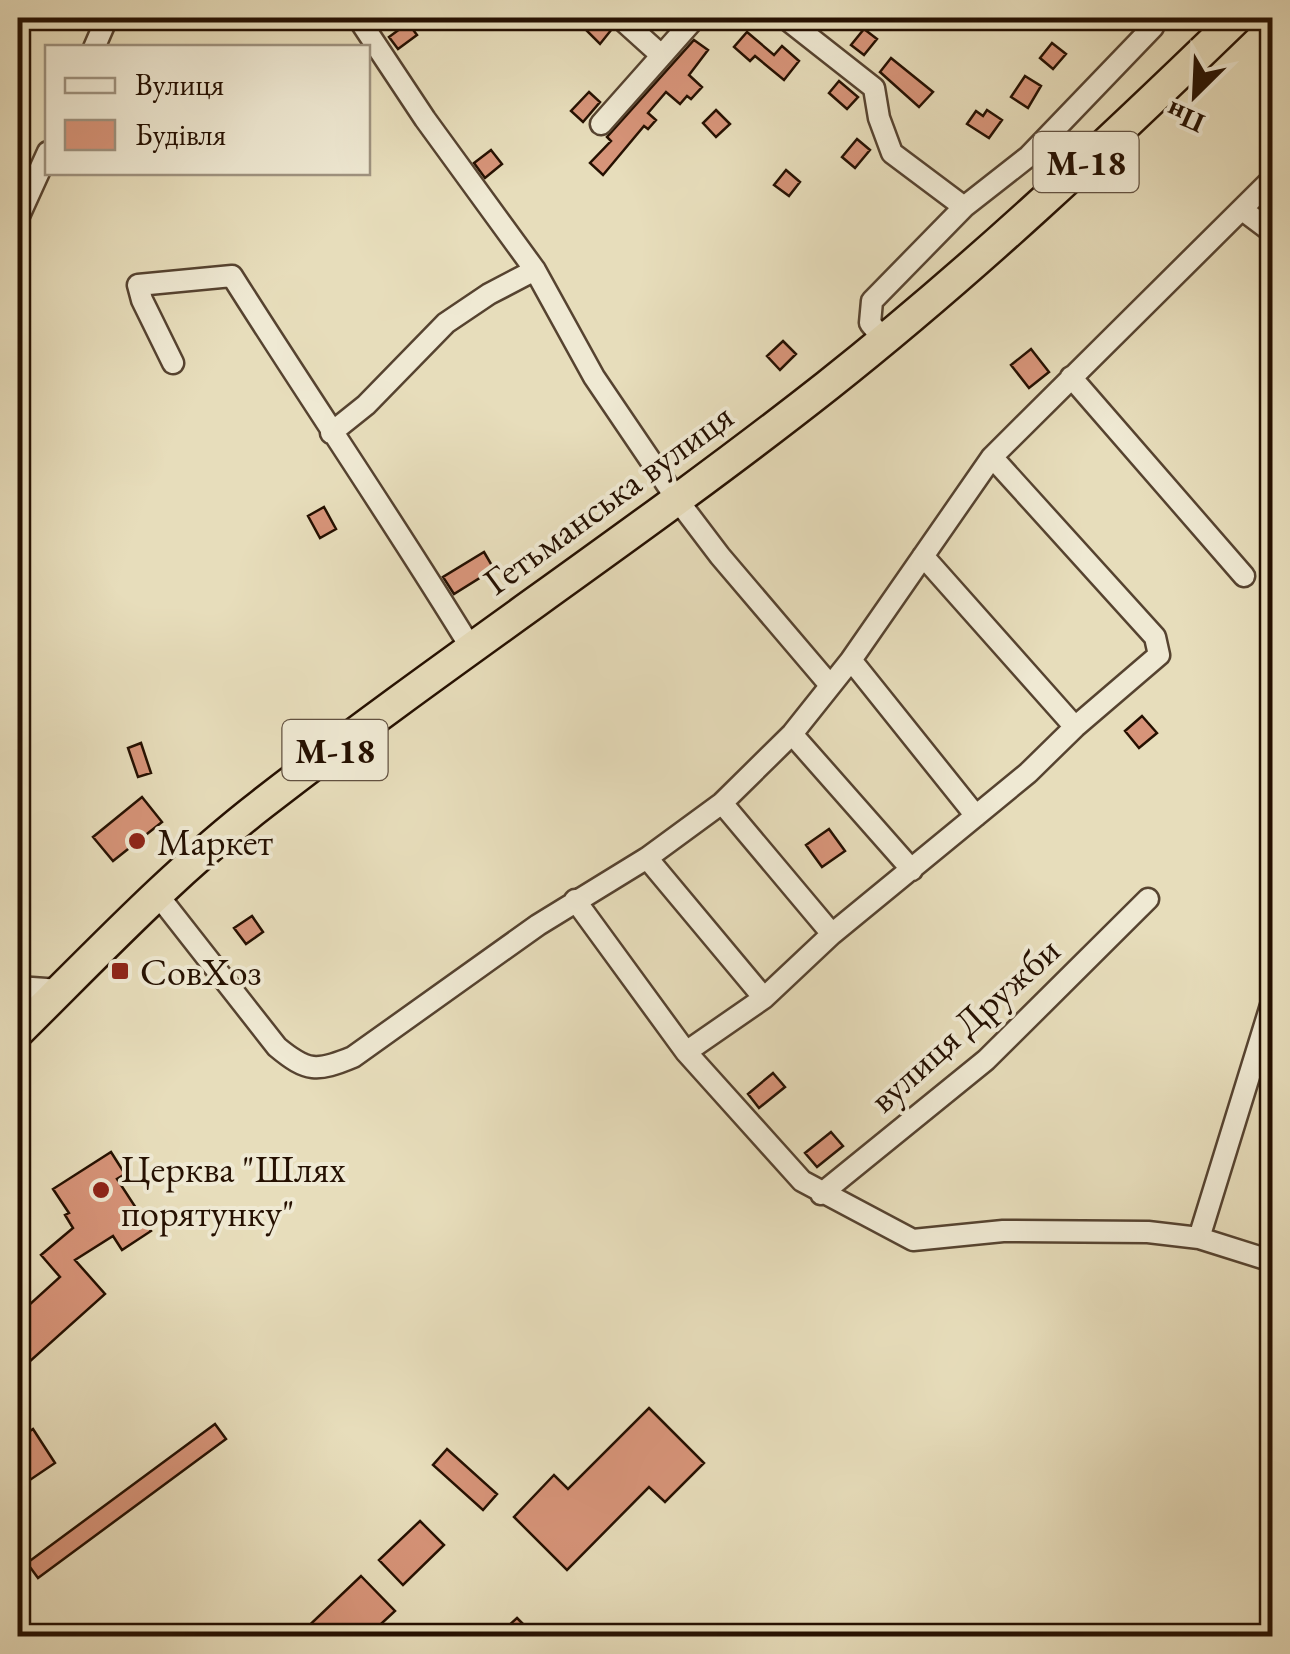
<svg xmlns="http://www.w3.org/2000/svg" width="1290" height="1654" viewBox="0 0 1290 1654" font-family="'EB Garamond',serif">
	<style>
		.building { fill: #d79479; stroke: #251001; stroke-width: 2.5 }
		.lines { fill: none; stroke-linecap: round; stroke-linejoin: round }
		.minor-casing { stroke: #564330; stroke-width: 25 }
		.highway-casing { stroke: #251001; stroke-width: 35 }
		.minor { stroke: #efe9d3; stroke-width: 20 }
		.highway { stroke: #e7ddbb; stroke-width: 30 }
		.poi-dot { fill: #8f2418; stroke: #efe9d3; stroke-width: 4 }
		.labels { text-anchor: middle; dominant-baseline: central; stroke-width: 8; stroke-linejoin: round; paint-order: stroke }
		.shield { fill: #efe9d3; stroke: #625140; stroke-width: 2.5 }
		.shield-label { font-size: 35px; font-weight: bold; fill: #251001 }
		.street-label { font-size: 38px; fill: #251001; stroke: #efe9d3 }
		.poi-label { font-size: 38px; fill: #251001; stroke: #efe9d3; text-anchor: start }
	</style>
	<rect width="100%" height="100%" fill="#e7ddbb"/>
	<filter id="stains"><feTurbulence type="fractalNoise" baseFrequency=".002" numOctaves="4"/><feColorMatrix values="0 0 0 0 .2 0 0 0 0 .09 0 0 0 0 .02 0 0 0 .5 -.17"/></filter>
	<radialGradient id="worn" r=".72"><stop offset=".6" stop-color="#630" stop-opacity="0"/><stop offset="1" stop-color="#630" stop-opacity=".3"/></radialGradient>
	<path class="building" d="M 574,18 L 599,18 L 612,29 L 600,44 Z
		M 408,23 L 417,35 L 398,49 L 389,37 Z
		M 864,29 L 877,39 L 864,55 L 851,45 Z
		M 747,32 L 774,55 L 782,46 L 799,61 L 784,80 L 755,56 L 750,61 L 734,47 Z
		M 694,40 L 708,50 L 689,75 L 702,87 L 691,99 L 687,96 L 680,104 L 666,92 L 648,113 L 656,120 L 648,129 L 644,126 L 603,175 L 590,163 L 611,141 L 607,137 Z
		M 1052,43 L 1066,54 L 1053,69 L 1040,58 Z
		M 891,58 L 933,92 L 919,107 L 880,72 Z
		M 1025,76 L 1041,86 L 1028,108 L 1011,97 Z
		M 839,81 L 858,97 L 847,109 L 829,93 Z
		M 589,92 L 600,102 L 583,122 L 571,111 Z
		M 716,110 L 730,124 L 716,137 L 703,123 Z
		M 987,110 L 1002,120 L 989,138 L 967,124 L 976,111 L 983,116 Z
		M 857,139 L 870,150 L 855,168 L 842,157 Z
		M 491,150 L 502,164 L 485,178 L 474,163 Z
		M 786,170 L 800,182 L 789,196 L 774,185 Z
		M 783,341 L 796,354 L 780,370 L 767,356 Z
		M 1031,349 L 1049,372 L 1029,388 L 1011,365 Z
		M 324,507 L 336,529 L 320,538 L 308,516 Z
		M 484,552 L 494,569 L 454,594 L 443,577 Z
		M 1142,716 L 1157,733 L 1139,748 L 1125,731 Z
		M 141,743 L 151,773 L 138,777 L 128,748 Z
		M 142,797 L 162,822 L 113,861 L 93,837 Z
		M 829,829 L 845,851 L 822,867 L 806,845 Z
		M 252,916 L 263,932 L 246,944 L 234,928 Z
		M 773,1073 L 785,1087 L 759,1108 L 748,1094 Z
		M 831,1132 L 843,1146 L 817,1167 L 805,1153 Z
		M 111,1152 L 125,1174 L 117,1179 L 151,1231 L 122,1250 L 113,1236 L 75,1260 L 105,1294 L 18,1372 L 18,1315 L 60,1277 L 41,1255 L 73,1228 L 65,1215 L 69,1213 L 53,1189 Z
		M 649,1408 L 704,1463 L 665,1502 L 649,1487 L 567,1570 L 514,1517 L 554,1475 L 568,1489 Z
		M 215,1424 L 226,1439 L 38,1578 L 27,1563 Z
		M 33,1429 L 55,1463 L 18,1488 L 18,1439 Z
		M 447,1449 L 497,1494 L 483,1510 L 433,1465 Z
		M 420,1521 L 444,1545 L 403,1585 L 379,1560 Z
		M 361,1576 L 395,1611 L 368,1636 L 298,1636 Z
		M 517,1618 L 535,1636 L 497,1636 Z"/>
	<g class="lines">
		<defs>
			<path id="minor" d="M 358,18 L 425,119 L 535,270 L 594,377 L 676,498 L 720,556 L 829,684
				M 620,18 L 661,55
				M 785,18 L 874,88 L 879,118 L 892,153 L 964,207
				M 94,48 L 107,18
				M 601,124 L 695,18
				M 1244,211 L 1272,232
				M 18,218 L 48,152
				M 883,339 L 870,323 L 872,301 L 964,207 L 1029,156 L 1153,27 L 1157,18
				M 173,363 L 142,300 L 138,285 L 232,276 C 311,401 394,522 471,648
				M 1071,377 L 1244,576
				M 331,433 L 366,405 L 446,323 L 489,294 L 535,270
				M 923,556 L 1075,727
				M 851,660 L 976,816
				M 792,734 L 912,870
				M 722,803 L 832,934
				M 647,858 L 764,998
				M 157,894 L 277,1047 C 307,1072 317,1072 353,1057 L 538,925 L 647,858 L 722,803 L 792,734 L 851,660 L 992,457 L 1272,179
				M 575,900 L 686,1052 L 802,1181 L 913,1240 L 1003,1231 L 1148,1232 L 1199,1238 L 1272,1261
				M 18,987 L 60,990
				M 686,1052 L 764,998 L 832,934 L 1028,773 L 1075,727 L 1159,655 L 1155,637 L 992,457
				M 821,1194 L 986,1060 L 1148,899
				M 1199,1238 L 1272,1002"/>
			<path id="highway" d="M 18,1032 C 97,954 174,872 262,804 C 447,660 643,531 827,386 C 971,272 1105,146 1237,18"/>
		</defs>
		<use href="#minor" class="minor-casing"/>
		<use href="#highway" class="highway-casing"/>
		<use href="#minor" class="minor"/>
		<use href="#highway" class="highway"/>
	</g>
	<g class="poi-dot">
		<circle cx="137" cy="841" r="10"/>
		<rect x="110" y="961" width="20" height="20" rx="5"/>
		<circle cx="101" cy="1190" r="10"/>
	</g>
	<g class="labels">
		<g class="shield">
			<rect x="1033.5" y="132" width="105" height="60" rx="8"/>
			<rect x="282.5" y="720" width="105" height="60" rx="8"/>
		</g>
		<g class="shield-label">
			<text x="1086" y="162">М-18</text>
			<text x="335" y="750">М-18</text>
		</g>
		<g class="street-label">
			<text transform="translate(608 498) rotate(-36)">Гетьманська вулиця</text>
			<text transform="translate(964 1024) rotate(-42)">вулиця Дружби</text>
		</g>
		<g class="poi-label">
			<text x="157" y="841">Маркет</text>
			<text x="140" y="971">СовХоз</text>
			<text x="121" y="1168">Церква "Шлях<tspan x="121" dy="44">порятунку"</tspan></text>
		</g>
	</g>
	<rect width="1290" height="1654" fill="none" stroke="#e7ddbb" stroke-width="60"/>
	<rect x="20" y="20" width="1250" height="1614" fill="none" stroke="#251001" stroke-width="5"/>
	<rect x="30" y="30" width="1230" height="1594" fill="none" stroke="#251001" stroke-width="2.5"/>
	<rect x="45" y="45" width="325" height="130" fill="#efe9d3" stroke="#9e927f" stroke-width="2.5"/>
	<rect x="65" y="78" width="50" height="15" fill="#efe9d3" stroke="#9e927f" stroke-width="2.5"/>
	<text x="135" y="95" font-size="30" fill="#251001">Вулиця</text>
	<rect x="65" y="120" width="50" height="30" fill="#d79479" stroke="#9e927f" stroke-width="2.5"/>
	<text x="135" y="145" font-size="30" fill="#251001">Будівля</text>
	<g transform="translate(1195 95) rotate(204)" stroke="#efe9d3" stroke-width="8" paint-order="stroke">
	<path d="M0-8L18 38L0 25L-18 38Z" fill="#251001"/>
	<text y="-15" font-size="28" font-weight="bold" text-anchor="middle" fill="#251001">Пн</text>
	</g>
	<rect width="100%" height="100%" filter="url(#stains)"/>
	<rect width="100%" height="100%" fill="url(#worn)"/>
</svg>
